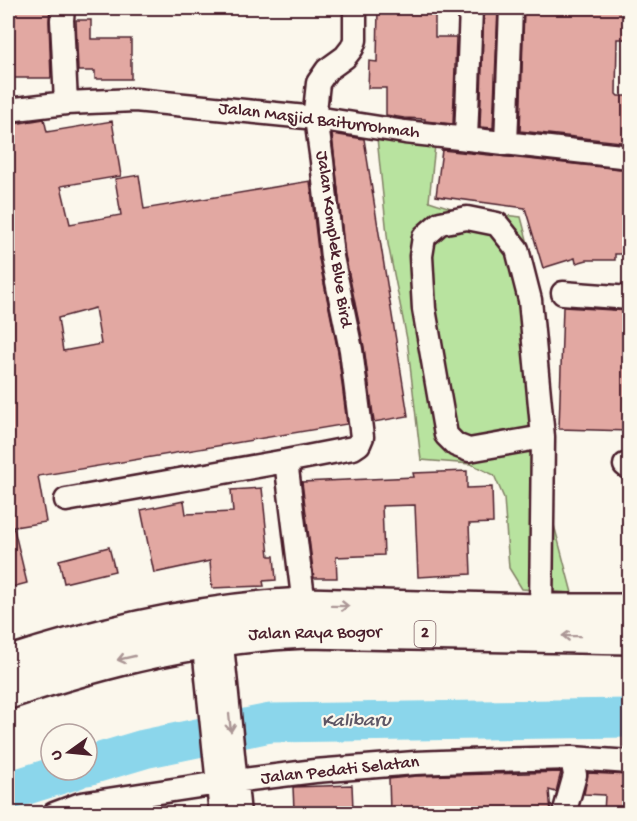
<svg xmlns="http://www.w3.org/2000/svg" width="637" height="821" viewBox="0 0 637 821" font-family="'Gochi Hand',sans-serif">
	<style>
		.green { fill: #b8e39f; stroke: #818165; stroke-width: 1.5 }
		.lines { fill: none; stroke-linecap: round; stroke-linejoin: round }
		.river { stroke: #8bd6eb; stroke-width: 39 }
		.building { fill: #e2a8a2; stroke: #4a1f2b; stroke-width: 1.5; fill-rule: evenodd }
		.minor-casing { stroke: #4a1f2b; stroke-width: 27 }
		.highway-casing { stroke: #4a1f2b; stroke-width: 38 }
		.minor { stroke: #fbf7ec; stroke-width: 22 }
		.highway { stroke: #fbf7ec; stroke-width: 33 }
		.oneway { stroke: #ab9695 }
		.labels { text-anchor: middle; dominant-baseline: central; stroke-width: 4.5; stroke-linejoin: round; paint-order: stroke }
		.shield { fill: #fbf7ec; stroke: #7f6065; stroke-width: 1.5 }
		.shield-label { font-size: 16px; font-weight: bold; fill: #4a1f2b }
		.street-label { font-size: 18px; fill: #4a1f2b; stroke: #fbf7ec }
		.water-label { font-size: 20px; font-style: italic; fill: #5e5665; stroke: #fbf7ec }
	</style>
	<rect width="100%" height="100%" fill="#fbf7ec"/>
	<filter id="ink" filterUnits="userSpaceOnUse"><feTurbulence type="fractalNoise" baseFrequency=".0167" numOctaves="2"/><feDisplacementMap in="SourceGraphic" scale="12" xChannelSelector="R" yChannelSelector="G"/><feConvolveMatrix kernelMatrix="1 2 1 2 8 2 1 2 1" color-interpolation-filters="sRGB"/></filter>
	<g filter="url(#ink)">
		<path class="green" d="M 436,136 L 429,201 L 457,210 L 521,217 L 531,255 L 540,303 L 553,521 L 572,593 L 522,589 L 509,568 L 504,498 L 494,475 L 471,464 L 421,460 L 407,339 L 388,244 L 377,138 Z"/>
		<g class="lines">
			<path class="river" d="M 87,766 L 144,749 L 270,723 L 630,718
				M 8,791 L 75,770"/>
		</g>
		<path class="building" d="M 20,8 L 50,8 L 49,21 L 51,78 L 8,78 L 8,10 L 20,9 Z
			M 378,8 L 435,8 L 435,37 L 456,37 L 453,124 L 425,121 L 425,119 L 404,118 L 386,115 L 386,88 L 368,88 L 369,61 L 377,62 Z
			M 484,8 L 498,8 L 493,128 L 480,127 Z
			M 524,8 L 630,8 L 630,39 L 617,39 L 616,94 L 618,96 L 630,96 L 630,143 L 520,131 Z
			M 76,20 L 91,20 L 91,39 L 131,39 L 131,79 L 95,79 L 95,71 L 78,71 Z
			M 44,119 L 47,132 L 112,121 L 121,176 L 61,186 L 70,224 L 121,215 L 115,179 L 139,175 L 144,209 L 310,181 L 319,259 L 338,352 L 347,424 L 38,476 L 46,522 L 8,528 L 8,125 ZM 95,308 L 101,344 L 63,351 L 58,318 Z
			M 332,134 L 364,139 L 408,416 L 374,422 L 364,347 L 345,255 Z
			M 442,150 L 630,170 L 630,254 L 615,254 L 615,260 L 587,260 L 576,263 L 575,258 L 543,268 L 525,208 L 436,196 Z
			M 563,307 L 630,311 L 630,431 L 559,429 Z
			M 467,471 L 467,488 L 492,487 L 493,523 L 469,524 L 471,574 L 418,577 L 415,505 L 382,506 L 384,555 L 336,557 L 337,578 L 314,578 L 302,482 L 414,477 L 413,473 Z
			M 262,488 L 269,556 L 274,556 L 276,580 L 263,581 L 264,586 L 212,588 L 210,561 L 154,573 L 141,510 L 184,501 L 186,514 L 233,512 L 231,490 Z
			M 8,529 L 14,529 L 27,583 L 8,588 Z
			M 109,547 L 115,571 L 64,583 L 59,560 Z
			M 561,772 L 556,792 L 549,790 L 551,813 L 441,813 L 441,810 L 390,811 L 389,779 L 416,776 Z
			M 588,773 L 630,775 L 630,813 L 604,813 L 605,795 L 584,794 Z
			M 352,785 L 353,809 L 294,810 L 293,787 Z"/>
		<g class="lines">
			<defs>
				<path id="minor" d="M 63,8 L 62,20 L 66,103
					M 8,110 L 66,103 L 135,100 L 316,118 L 405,132 L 630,157
					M 466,139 L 471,8
					M 506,144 L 511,8
					M 563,293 L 630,298
					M 625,465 L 630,469
					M 66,500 L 286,461
					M 304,605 L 286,461 L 353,448 L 359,444 L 362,437 L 351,350 L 332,257 L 322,161 L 315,111 L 318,83 L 327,70 L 345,57 L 352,48 L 355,40 L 355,8
					M 541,611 L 543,437 L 530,300 L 517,249 L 497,224 L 467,218 L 440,223 L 424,237 L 421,256 L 424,309 L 446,435 L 456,445 L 469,450 L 543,437
					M 220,625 L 239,814
					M 202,628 L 221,814
					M 54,814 L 81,804 L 219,783 L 315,771 L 415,763 L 493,760 L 572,758 L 630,762
					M 564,814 L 575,775 L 572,758"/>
				<path id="highway" d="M 8,664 C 102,633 205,610 304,605 L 541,611 L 630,611
					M 8,692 C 104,660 203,635 305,631 L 630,637"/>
			</defs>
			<use href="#minor" class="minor-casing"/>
			<use href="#highway" class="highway-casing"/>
			<use href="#minor" class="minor"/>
			<use href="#highway" class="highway"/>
		</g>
		<defs><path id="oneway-shaft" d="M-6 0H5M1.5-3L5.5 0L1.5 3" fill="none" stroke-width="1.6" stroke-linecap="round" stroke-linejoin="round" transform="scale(1.5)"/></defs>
		<g class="oneway">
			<use href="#oneway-shaft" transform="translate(340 606) rotate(1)"/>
			<use href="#oneway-shaft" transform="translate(571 636) rotate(-179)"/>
			<use href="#oneway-shaft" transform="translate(126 658) rotate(167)"/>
			<use href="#oneway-shaft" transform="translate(230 723) rotate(84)"/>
		</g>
	</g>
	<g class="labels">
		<rect class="shield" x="414.5" y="621" width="21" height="26" rx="4.5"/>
		<g class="shield-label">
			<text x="425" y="634">2</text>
		</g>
		<g class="street-label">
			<text transform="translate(319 121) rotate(7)">Jalan Masjid Baiturrohmah</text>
			<text transform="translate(333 239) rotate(82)">Jalan Komplek Blue Bird</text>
			<text transform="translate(315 634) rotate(-1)">Jalan Raya Bogor</text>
			<text transform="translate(340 771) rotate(-6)">Jalan Pedati Selatan</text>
		</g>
		<g class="water-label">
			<text transform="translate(356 722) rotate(-1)">Kalibaru</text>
		</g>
	</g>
	<rect width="637" height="821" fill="none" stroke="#fbf7ec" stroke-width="30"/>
	<rect x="15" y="15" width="607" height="791" fill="none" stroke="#4a1f2b" stroke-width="2" filter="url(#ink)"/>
	<g transform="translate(69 752) rotate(255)"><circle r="28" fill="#fbf7ec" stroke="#b4a19f" stroke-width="1.5"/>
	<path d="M0-4.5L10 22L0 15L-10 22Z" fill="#4a1f2b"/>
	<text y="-9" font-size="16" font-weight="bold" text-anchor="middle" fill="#4a1f2b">U</text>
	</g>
</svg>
